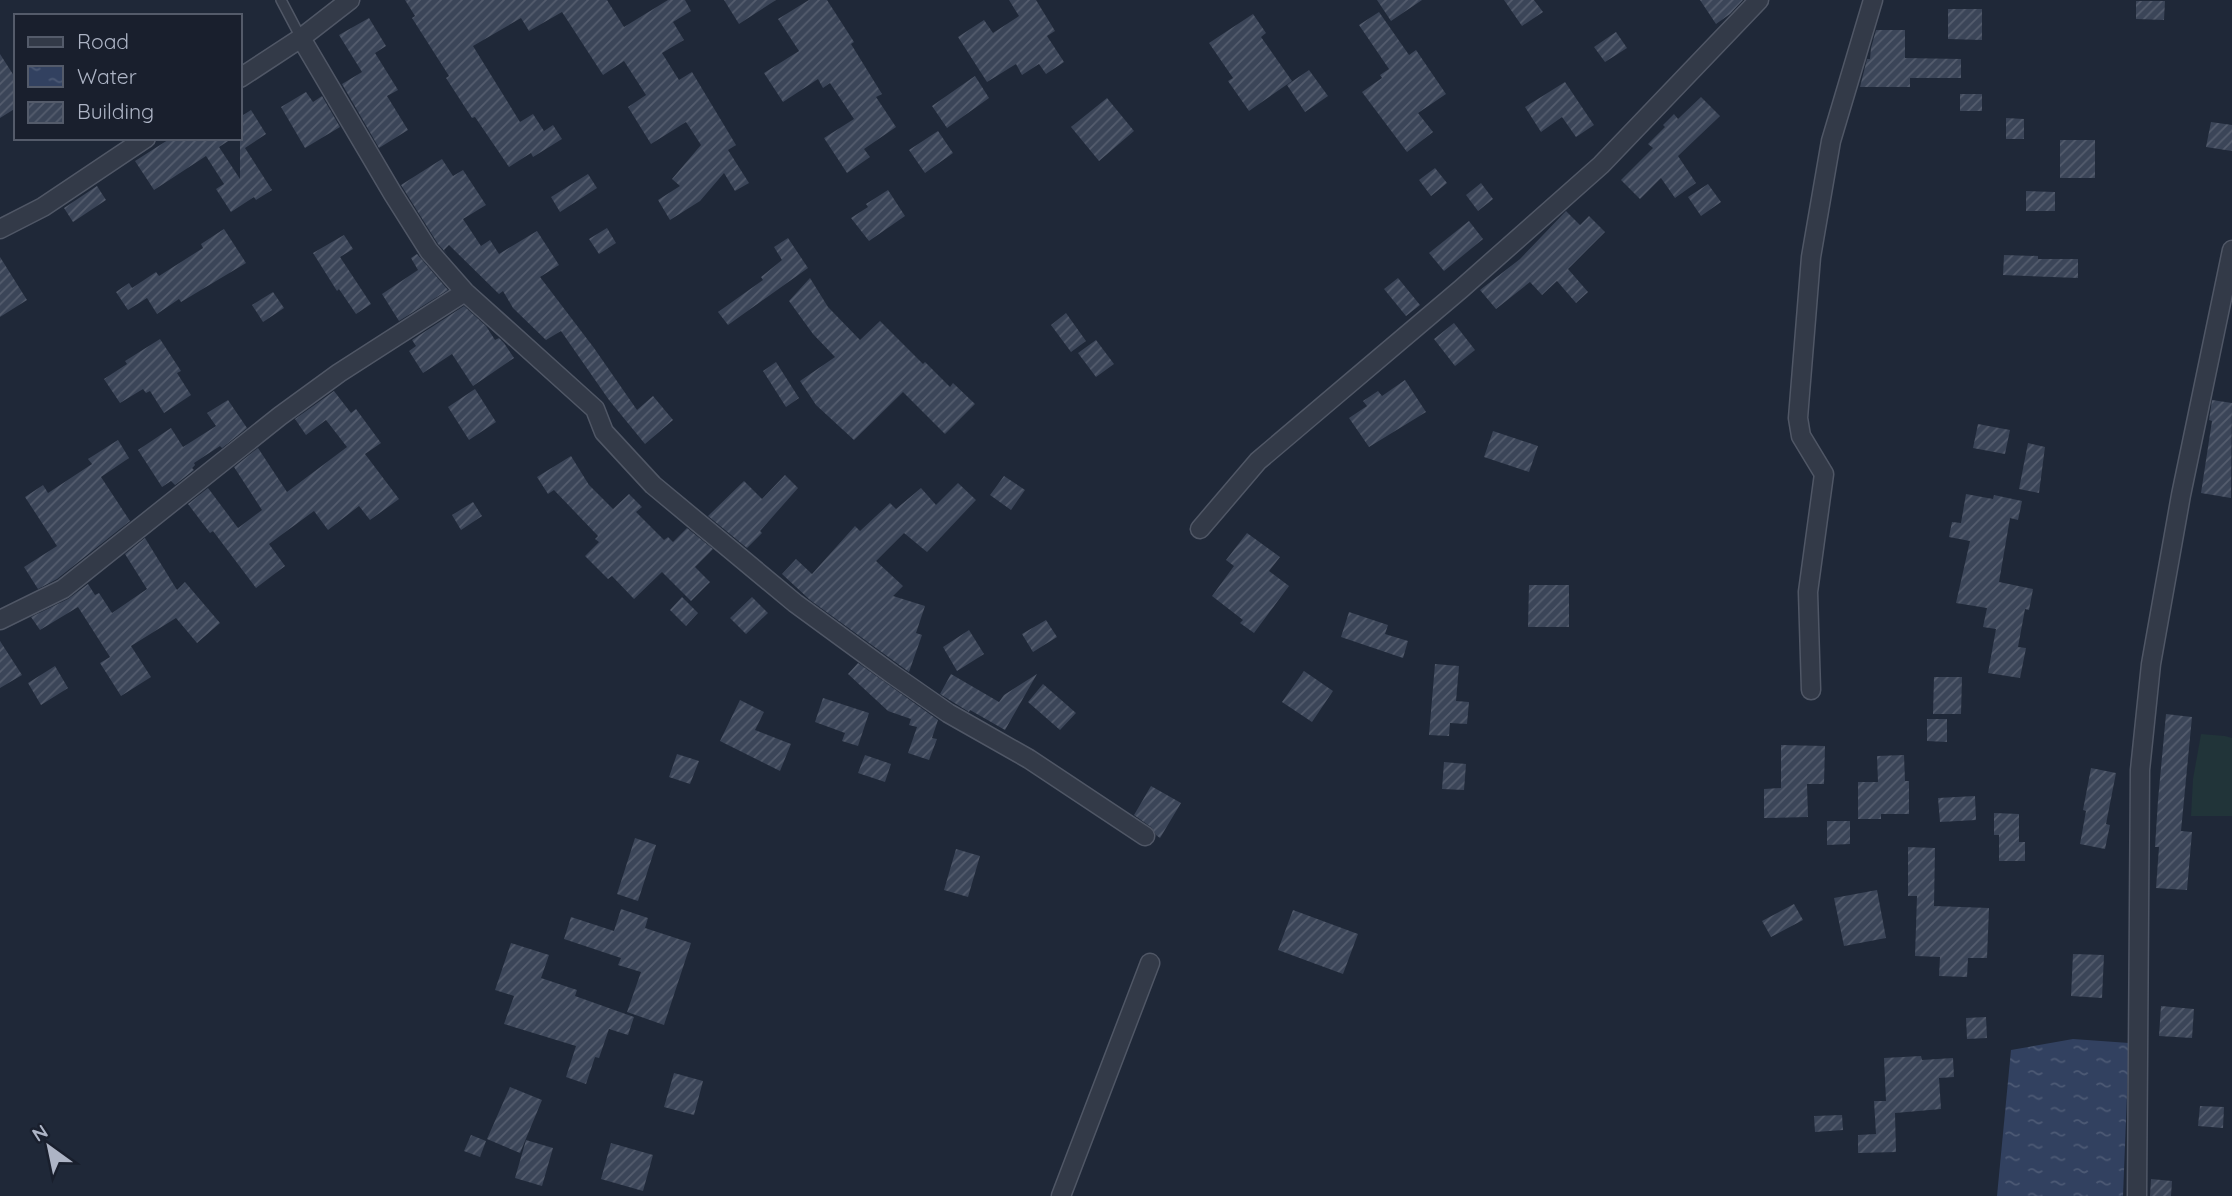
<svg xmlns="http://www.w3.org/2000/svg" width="2232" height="1196" viewBox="0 0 2232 1196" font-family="Quicksand,sans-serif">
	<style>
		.park { fill: #213439 }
		.water { fill: url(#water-ripples) }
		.building { fill: url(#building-hatch) }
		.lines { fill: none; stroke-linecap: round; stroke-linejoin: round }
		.service-casing { stroke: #505766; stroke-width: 12 }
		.minor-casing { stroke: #505766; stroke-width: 21 }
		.service { stroke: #333a48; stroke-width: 9 }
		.minor { stroke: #333a48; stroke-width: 18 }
	</style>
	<defs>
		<pattern id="water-ripples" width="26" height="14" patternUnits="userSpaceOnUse" patternTransform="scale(1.75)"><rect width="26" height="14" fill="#324160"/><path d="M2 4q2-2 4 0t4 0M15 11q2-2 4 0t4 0" fill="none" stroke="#4d5a75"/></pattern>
		<pattern id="building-hatch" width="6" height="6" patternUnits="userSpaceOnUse" patternTransform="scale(1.75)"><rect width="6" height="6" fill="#3b4558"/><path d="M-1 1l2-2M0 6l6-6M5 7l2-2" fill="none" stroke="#555d6e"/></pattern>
	</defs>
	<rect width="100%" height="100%" fill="#1f2838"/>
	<path class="park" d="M 2201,734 L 2225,736 L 2232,738 L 2232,816 L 2191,816 L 2193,779 Z"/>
	<path class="water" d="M 2073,1039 L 2129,1043 L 2123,1196 L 1997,1196 L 2011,1050 Z"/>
	<path class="building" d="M 405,0 L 607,0 L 624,27 L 668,0 L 685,0 L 691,11 L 673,22 L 684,40 L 662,53 L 679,80 L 692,72 L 736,145 L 728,150 L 749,183 L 735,191 L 724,173 L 700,201 L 670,220 L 658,200 L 680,186 L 672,179 L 701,145 L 686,122 L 651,144 L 628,107 L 646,95 L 624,61 L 603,75 L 562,12 L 529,31 L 521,18 L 473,46 L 520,122 L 533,114 L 544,131 L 553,125 L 562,139 L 533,157 L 531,153 L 509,167 L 475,117 L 472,118 L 446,78 L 449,76 L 412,18 L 415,16 Z
		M 724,0 L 776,0 L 739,24 Z
		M 809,0 L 827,0 L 854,42 L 851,44 L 882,94 L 876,97 L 896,127 L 864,149 L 870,157 L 847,173 L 824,138 L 854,119 L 830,83 L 823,88 L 818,79 L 783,102 L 764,73 L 799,51 L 778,19 Z
		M 1009,0 L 1036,0 L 1055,31 L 1047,36 L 1064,62 L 1046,74 L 1039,64 L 1022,75 L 1016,64 L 987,82 L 958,37 L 984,20 L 993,33 L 1019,16 Z
		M 1377,0 L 1422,0 L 1391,21 Z
		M 1504,0 L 1534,0 L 1543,12 L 1522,26 Z
		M 1700,0 L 1743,0 L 1730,14 L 1716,24 Z
		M 2136,1 L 2165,1 L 2164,20 L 2136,19 Z
		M 1948,9 L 1982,9 L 1982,40 L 1948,39 Z
		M 1379,12 L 1409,55 L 1416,50 L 1446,94 L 1418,113 L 1433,132 L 1407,152 L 1362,92 L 1382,78 L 1380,75 L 1389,69 L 1359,25 Z
		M 1253,14 L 1266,33 L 1261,37 L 1292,81 L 1249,111 L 1228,81 L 1233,78 L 1209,43 Z
		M 369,18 L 386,46 L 375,53 L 398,90 L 387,96 L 408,130 L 379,148 L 342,84 L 362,72 L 339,35 Z
		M 1876,30 L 1905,30 L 1905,58 L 1961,59 L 1961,78 L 1910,78 L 1910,87 L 1860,87 L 1867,59 L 1870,59 L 1871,48 Z
		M 1616,32 L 1627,48 L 1605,62 L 1594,47 Z
		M 0,54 L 16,79 L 16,108 L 0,118 Z
		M 1309,70 L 1328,96 L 1305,112 L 1287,85 Z
		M 975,76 L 989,98 L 947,128 L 932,106 Z
		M 1565,82 L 1594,125 L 1576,137 L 1562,117 L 1541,132 L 1525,107 Z
		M 306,92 L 313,102 L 322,96 L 340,127 L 305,148 L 281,107 Z
		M 1960,94 L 1982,94 L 1982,111 L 1960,111 Z
		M 1701,97 L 1720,116 L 1678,156 L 1696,183 L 1675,198 L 1661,178 L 1640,199 L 1621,180 L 1653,148 L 1648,144 L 1665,127 L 1663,125 L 1674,114 L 1678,119 Z
		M 1107,98 L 1134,131 L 1099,161 L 1071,127 Z
		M 251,110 L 266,134 L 245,148 L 272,190 L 256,200 L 254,197 L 231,212 L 216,189 L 224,184 L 206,156 L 154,190 L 135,161 L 171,138 L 233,138 L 219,147 L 240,179 L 240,117 Z
		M 2006,118 L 2024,119 L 2024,139 L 2006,139 Z
		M 2211,122 L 2232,125 L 2232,151 L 2206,147 Z
		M 938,131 L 953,153 L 925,173 L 909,150 Z
		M 2060,140 L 2095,140 L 2095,178 L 2060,178 Z
		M 442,159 L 453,176 L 463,170 L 486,205 L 463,219 L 481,246 L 490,240 L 499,254 L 537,231 L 559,265 L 540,277 L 594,348 L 637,410 L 653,396 L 673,420 L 645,444 L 609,400 L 561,331 L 546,340 L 513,308 L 503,291 L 499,294 L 449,245 L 444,250 L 447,254 L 438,244 L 401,185 Z
		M 1435,168 L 1447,183 L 1431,196 L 1419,180 Z
		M 588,174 L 597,188 L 560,212 L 551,197 Z
		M 1481,183 L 1493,199 L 1478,211 L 1466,195 Z
		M 1708,184 L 1721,202 L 1701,216 L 1688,197 Z
		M 97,186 L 106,200 L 73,222 L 64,208 Z
		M 888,190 L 905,216 L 869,241 L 851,218 L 868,207 L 866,204 Z
		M 2026,191 L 2055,192 L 2055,211 L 2026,211 Z
		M 1566,211 L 1580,225 L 1589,216 L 1605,232 L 1568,269 L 1588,292 L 1576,303 L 1557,281 L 1542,295 L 1530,282 L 1496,309 L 1480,290 L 1520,259 Z
		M 1469,221 L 1483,239 L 1444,271 L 1429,253 Z
		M 607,228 L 616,243 L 599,254 L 589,239 Z
		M 224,229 L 246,263 L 181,302 L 179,299 L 157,314 L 147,298 L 128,310 L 116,292 L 129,283 L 132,288 L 156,272 L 159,276 L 203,248 L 201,244 Z
		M 344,235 L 353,249 L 340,257 L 371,304 L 356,314 L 339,289 L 337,291 L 313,253 Z
		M 788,238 L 808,268 L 728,325 L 718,312 L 763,280 L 761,277 L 782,260 L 774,247 Z
		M 417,254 L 448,290 L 399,321 L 382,294 L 418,270 L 411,258 Z
		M 2004,255 L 2038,256 L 2038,259 L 2078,259 L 2078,278 L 2003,275 Z
		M 0,257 L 27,300 L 0,317 Z
		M 810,278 L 828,307 L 860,340 L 880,321 L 923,364 L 925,362 L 950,387 L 953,383 L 975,404 L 945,434 L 903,392 L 854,440 L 816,405 L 800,381 L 835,357 L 813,334 L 789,301 Z
		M 1398,278 L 1420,305 L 1406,316 L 1384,289 Z
		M 273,292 L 284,308 L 263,322 L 252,305 Z
		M 464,306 L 486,326 L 495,340 L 499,338 L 504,343 L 514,358 L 473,386 L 452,354 L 423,373 L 409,351 L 416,346 L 412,340 Z
		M 1066,313 L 1086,341 L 1071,352 L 1051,325 Z
		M 1454,323 L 1475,350 L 1455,366 L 1434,339 Z
		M 160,339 L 181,371 L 177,373 L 191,395 L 164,413 L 150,391 L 146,393 L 143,389 L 120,403 L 104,379 L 127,364 L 125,361 Z
		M 1096,340 L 1114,364 L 1096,377 L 1078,353 Z
		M 776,362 L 799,398 L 786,407 L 763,371 Z
		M 1405,380 L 1426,412 L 1369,447 L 1349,418 L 1367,406 L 1363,401 L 1378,391 L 1382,396 Z
		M 475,389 L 496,422 L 469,440 L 448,407 Z
		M 334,391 L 351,413 L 356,409 L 381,443 L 365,454 L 399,499 L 370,520 L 359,506 L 328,530 L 314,511 L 269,544 L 285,566 L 256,588 L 213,531 L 210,533 L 188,504 L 208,488 L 238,528 L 262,510 L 234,467 L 258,448 L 287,492 L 347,447 L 326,420 L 306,435 L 295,419 Z
		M 228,400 L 247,428 L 222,448 L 220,446 L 194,463 L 195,465 L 192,468 L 194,470 L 175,485 L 171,481 L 162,487 L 138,450 L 171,428 L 183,447 L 216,426 L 207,413 Z
		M 2212,400 L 2232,403 L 2231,498 L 2201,493 L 2212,421 L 2209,420 Z
		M 1978,424 L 2010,430 L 2005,454 L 1973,448 Z
		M 1493,431 L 1538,446 L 1529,472 L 1484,457 Z
		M 118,440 L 129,458 L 101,477 L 130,521 L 57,579 L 38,589 L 24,567 L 57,546 L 25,497 L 43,485 L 48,493 L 92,464 L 88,459 Z
		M 2028,443 L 2045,447 L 2039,493 L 2019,489 Z
		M 571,456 L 589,485 L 613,509 L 629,494 L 642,507 L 636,512 L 664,540 L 668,537 L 673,542 L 687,528 L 713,549 L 695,567 L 710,582 L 691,601 L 662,572 L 634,599 L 612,576 L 608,579 L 585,556 L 599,542 L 595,539 L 598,536 L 554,490 L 548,494 L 537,477 Z
		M 785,475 L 798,488 L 760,531 L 762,533 L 747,548 L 708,516 L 744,481 L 762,499 Z
		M 1004,476 L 1025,490 L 1011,510 L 990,495 Z
		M 958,483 L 976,500 L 927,552 L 904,533 L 876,561 L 903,586 L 893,596 L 925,606 L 916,633 L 922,635 L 909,672 L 810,600 L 782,574 L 796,559 L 812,574 L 855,526 L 860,531 L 890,503 L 896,509 L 921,488 L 936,505 Z
		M 1966,494 L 1993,499 L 1994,495 L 2022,501 L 2018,520 L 2010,518 L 1999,582 L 2033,589 L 2029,610 L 2025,609 L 2018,647 L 2026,648 L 2020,678 L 1988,673 L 1996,629 L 1983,627 L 1987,608 L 1956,603 L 1970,541 L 1949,537 L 1952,522 L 1961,523 Z
		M 473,502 L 482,516 L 461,530 L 452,515 Z
		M 1247,533 L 1280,557 L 1269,571 L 1289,586 L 1254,633 L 1240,623 L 1243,620 L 1212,596 L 1234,566 L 1226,560 Z
		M 145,538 L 177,590 L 185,582 L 220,623 L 197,643 L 176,618 L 131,646 L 151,677 L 121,696 L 100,663 L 110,657 L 78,607 L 40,630 L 31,617 L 68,599 L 88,584 L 95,595 L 99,593 L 112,613 L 147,589 L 125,554 Z
		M 1529,585 L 1569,585 L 1569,627 L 1528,627 Z
		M 682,597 L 698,613 L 686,626 L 670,610 Z
		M 752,597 L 768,613 L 746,634 L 730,618 Z
		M 1349,612 L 1388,625 L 1385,634 L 1408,641 L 1403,658 L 1341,637 Z
		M 1046,620 L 1057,637 L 1033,652 L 1022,634 Z
		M 969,630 L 984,654 L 957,671 L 943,647 Z
		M 0,641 L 22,675 L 0,688 Z
		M 858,663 L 938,720 L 932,738 L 937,739 L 929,760 L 908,753 L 917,727 L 909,725 L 911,719 L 888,711 L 848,674 Z
		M 1435,664 L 1459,666 L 1456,701 L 1469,702 L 1467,724 L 1450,723 L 1449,736 L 1429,735 Z
		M 55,666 L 68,688 L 41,705 L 28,683 Z
		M 1304,671 L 1333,691 L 1312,722 L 1282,702 Z
		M 951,674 L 999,702 L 1004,695 L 1037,674 L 1005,730 L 970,710 L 969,712 L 940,694 Z
		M 1934,677 L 1962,677 L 1961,714 L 1933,714 Z
		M 1043,684 L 1076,713 L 1060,730 L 1028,702 Z
		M 823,698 L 869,713 L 858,746 L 842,741 L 845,733 L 815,722 Z
		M 740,700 L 764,712 L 755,730 L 791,744 L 780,771 L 720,741 Z
		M 2166,714 L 2192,717 L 2181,831 L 2192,832 L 2187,890 L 2156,888 L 2159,847 L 2155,847 L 2158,800 Z
		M 1927,719 L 1947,719 L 1947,742 L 1927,741 Z
		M 1781,745 L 1825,746 L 1824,784 L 1807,784 L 1808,817 L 1764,818 L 1764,789 L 1781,788 Z
		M 677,754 L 699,761 L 690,784 L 669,777 Z
		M 865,755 L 891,764 L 885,782 L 858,773 Z
		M 1904,755 L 1905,781 L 1909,781 L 1909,814 L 1881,814 L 1881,819 L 1858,819 L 1858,782 L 1878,782 L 1877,756 Z
		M 1444,762 L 1466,764 L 1464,790 L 1442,789 Z
		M 2091,768 L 2116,773 L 2106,824 L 2110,825 L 2105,849 L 2080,844 L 2086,811 L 2083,810 Z
		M 1151,786 L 1181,803 L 1160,838 L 1156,835 L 1151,827 L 1134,815 Z
		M 1975,796 L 1976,820 L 1940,822 L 1938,798 Z
		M 1994,813 L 2019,814 L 2019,842 L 2025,842 L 2025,861 L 1999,861 L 1999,835 L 1994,835 Z
		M 1827,821 L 1850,821 L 1850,844 L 1827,845 Z
		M 635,838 L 656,845 L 638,901 L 617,894 Z
		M 1908,847 L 1935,848 L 1934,906 L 1989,908 L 1987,958 L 1968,958 L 1967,977 L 1939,976 L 1940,957 L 1915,956 L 1917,896 L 1908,896 Z
		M 956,849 L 980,856 L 968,897 L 944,890 Z
		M 1877,890 L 1886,938 L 1844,946 L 1834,898 Z
		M 1794,904 L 1803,920 L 1771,937 L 1762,921 Z
		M 621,909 L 648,918 L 645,928 L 691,943 L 664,1025 L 627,1012 L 641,972 L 618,965 L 621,958 L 564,939 L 571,917 L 614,931 Z
		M 1293,910 L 1358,934 L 1343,974 L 1278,950 Z
		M 511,943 L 549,955 L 541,978 L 577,990 L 575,996 L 634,1017 L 628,1035 L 609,1029 L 599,1058 L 595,1057 L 586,1084 L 566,1077 L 576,1046 L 504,1024 L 514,996 L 495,990 Z
		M 2073,954 L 2104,955 L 2102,998 L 2071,996 Z
		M 2161,1006 L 2194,1009 L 2192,1038 L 2159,1036 Z
		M 1986,1017 L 1987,1038 L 1967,1039 L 1966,1018 Z
		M 1921,1056 L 1922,1060 L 1953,1058 L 1954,1077 L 1939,1078 L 1941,1109 L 1895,1113 L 1896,1152 L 1858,1153 L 1858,1135 L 1876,1134 L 1874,1101 L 1886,1101 L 1884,1058 Z
		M 674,1073 L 703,1081 L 694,1115 L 664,1107 Z
		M 510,1087 L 542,1100 L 520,1153 L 487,1139 Z
		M 2200,1106 L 2224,1107 L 2223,1128 L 2198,1126 Z
		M 1842,1115 L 1843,1130 L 1815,1132 L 1814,1116 Z
		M 471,1135 L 486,1141 L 480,1157 L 464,1151 Z
		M 526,1140 L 553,1148 L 542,1186 L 515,1178 Z
		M 611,1143 L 653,1155 L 643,1191 L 601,1179 Z
		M 2151,1179 L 2172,1181 L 2171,1196 L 2150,1196 Z"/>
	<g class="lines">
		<defs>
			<path id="service" d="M 281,0 L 301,38"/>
			<path id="minor" d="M 301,38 L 393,194 L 429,251 L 465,292 L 595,409 L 604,432 L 653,485 L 795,603 L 892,674 L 948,713 L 1029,759 L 1145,836
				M 240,78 L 301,38 L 350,0
				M 0,229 L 43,207 L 146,138
				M 1200,529 L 1258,461 L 1461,289 L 1601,165 L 1759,0
				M 0,620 L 63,589 L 280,416 L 339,373 L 465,292
				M 1811,690 L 1808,592 L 1824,474 L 1801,436 L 1798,418 L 1811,257 L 1831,141 L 1873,0
				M 1061,1196 L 1150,963
				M 2137,1196 L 2140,770 L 2151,664 L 2181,495 L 2232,250"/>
		</defs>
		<use href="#service" class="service-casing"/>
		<use href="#minor" class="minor-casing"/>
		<use href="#service" class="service"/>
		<use href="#minor" class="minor"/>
	</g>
	<rect x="14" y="14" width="228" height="126" fill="#191f2d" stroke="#545b6a" stroke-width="2"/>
	<rect x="28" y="37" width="35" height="10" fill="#333a48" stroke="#545b6a" stroke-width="2"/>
	<text x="77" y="49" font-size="21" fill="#adb4c5">Road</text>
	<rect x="28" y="66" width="35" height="21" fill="url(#water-ripples)" stroke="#545b6a" stroke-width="2"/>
	<text x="77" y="84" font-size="21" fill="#adb4c5">Water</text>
	<rect x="28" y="102" width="35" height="21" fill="url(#building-hatch)" stroke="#545b6a" stroke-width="2"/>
	<text x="77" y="119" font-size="21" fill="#adb4c5">Building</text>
	<g transform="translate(49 1147) rotate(327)" stroke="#191f2d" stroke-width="5" paint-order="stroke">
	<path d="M0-5L12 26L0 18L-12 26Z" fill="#adb4c5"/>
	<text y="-10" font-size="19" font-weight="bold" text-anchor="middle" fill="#adb4c5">N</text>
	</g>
</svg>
